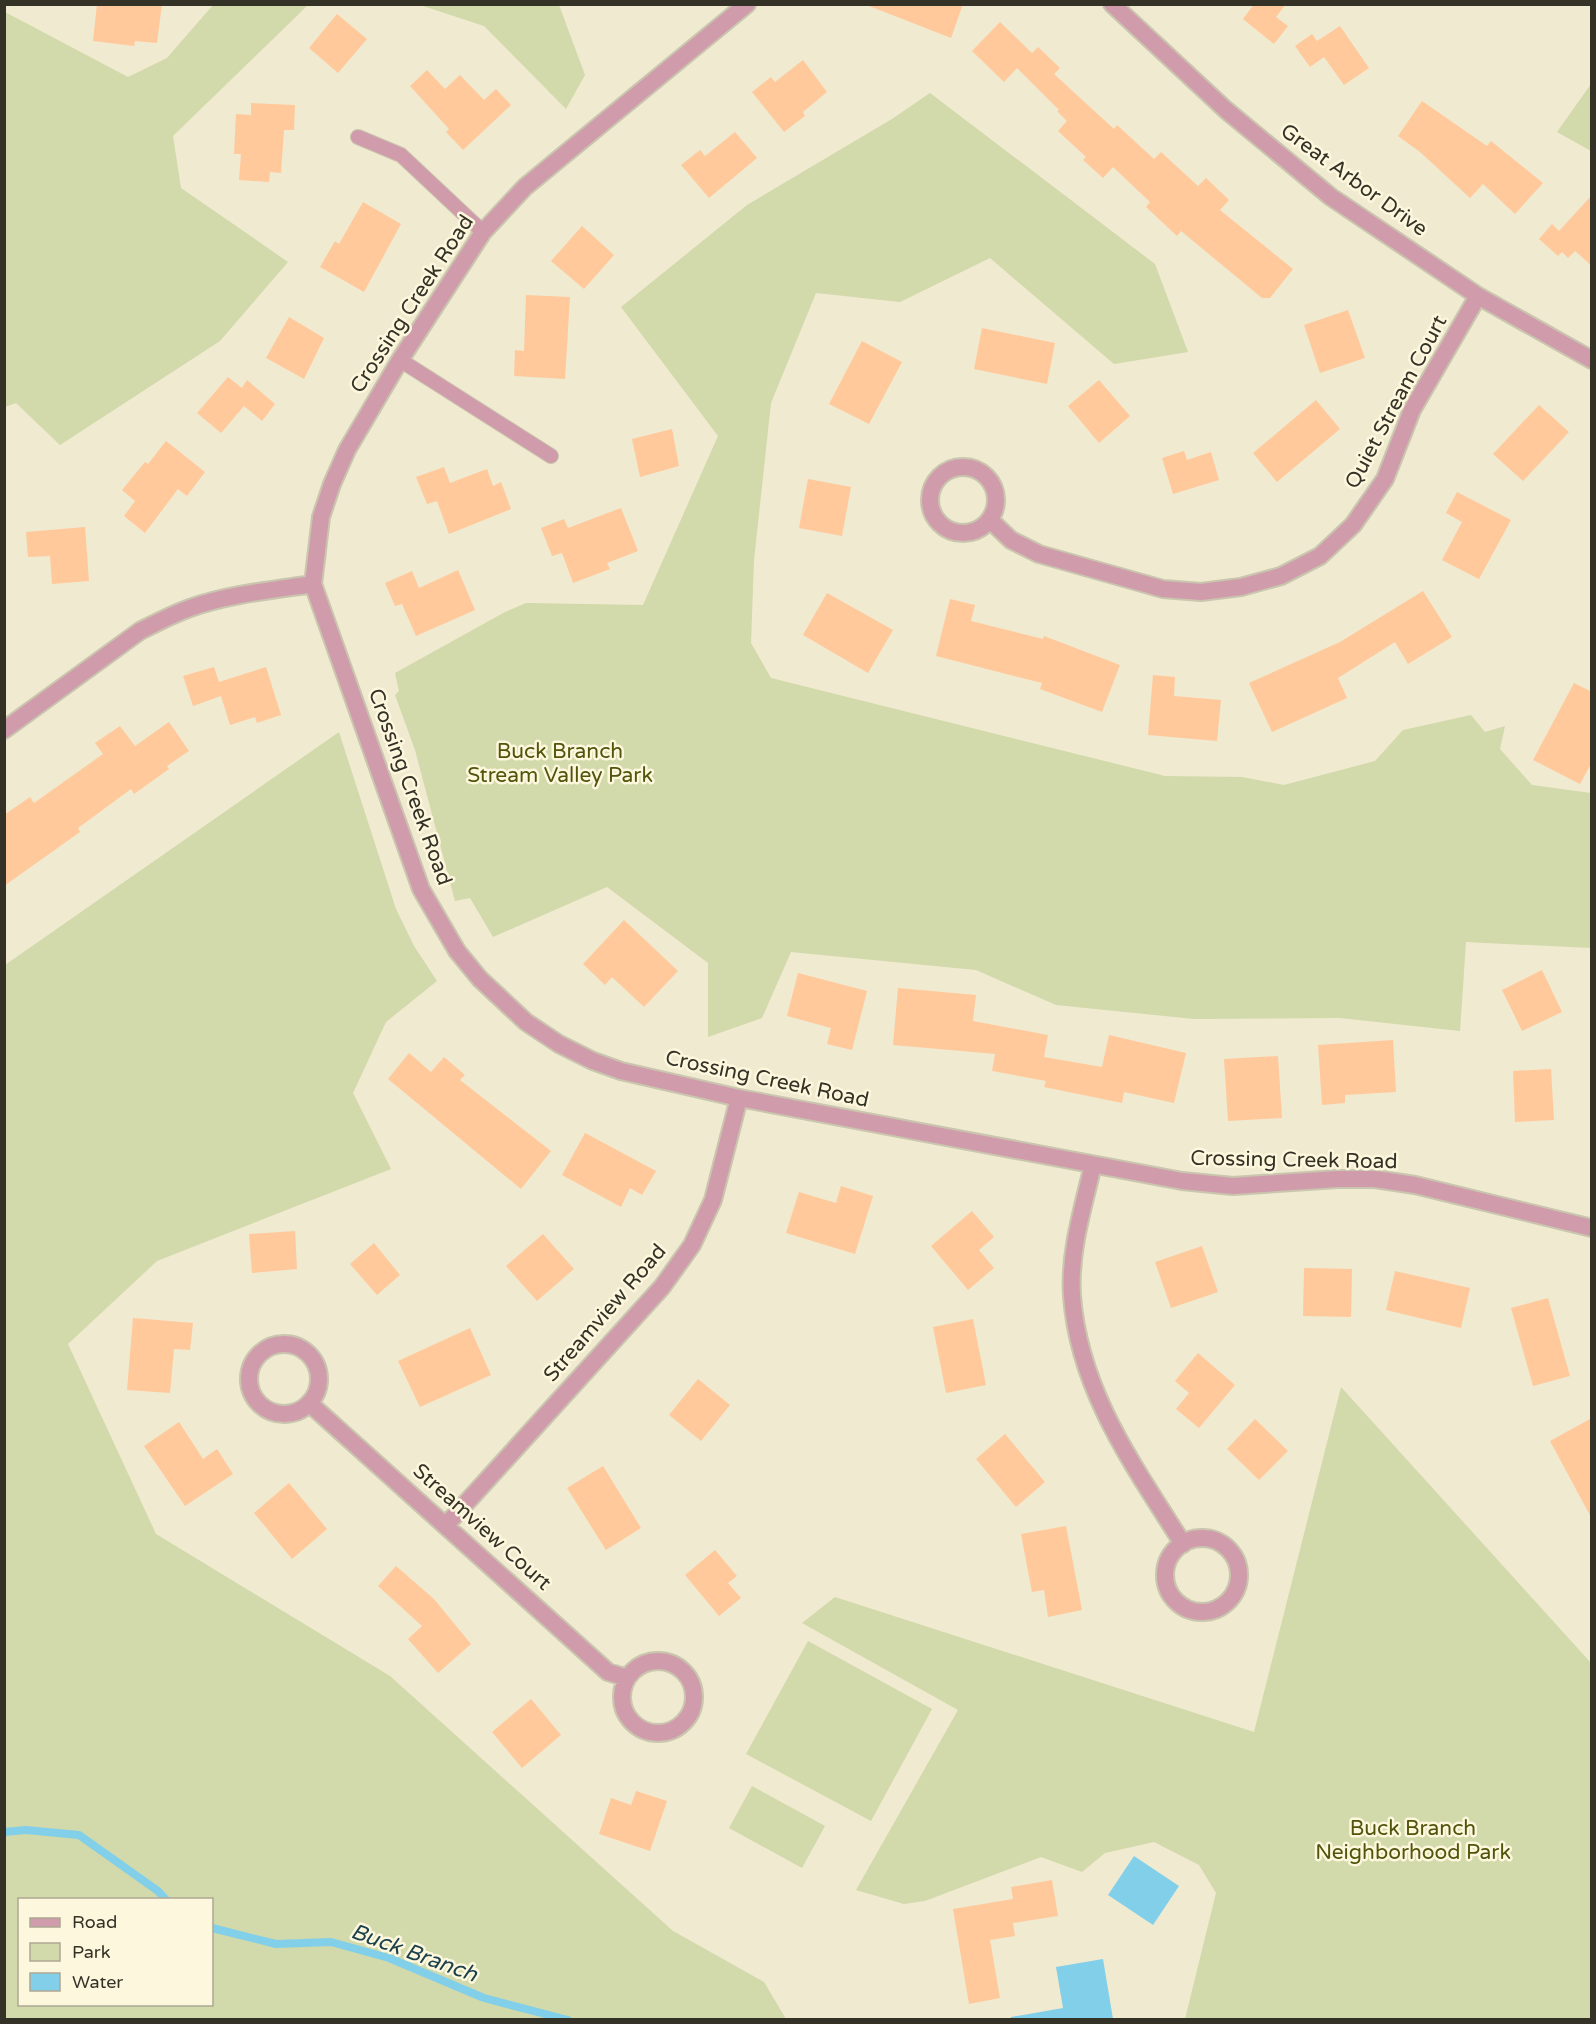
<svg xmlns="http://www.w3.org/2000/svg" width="1596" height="2024" viewBox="0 0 1596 2024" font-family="'Varela Round',sans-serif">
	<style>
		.green { fill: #d2d9aa; fill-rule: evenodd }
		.water { fill: #82cfea }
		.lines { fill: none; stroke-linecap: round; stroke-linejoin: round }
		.stream { stroke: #82cfea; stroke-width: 8 }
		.building { fill: #ffc99c }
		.service-casing { stroke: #cac5ae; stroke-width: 16 }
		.minor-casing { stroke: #cac5ae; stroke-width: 20 }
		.service { stroke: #d09cab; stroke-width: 14 }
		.minor { stroke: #d09cab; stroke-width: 16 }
		.labels { text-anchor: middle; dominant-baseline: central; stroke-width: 5; stroke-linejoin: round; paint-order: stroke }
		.street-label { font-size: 21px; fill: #343227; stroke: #fdf7dd }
		.park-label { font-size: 21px; fill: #4f550b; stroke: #fdf7dd }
		.water-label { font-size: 22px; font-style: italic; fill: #1b3f4b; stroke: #fdf7dd }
	</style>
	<rect width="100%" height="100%" fill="#f0ead0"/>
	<path class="green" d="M 213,5 L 308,5 L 173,136 L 181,188 L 288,262 L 220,341 L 60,445 L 16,403 L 5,407 L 5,12 L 128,77 L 167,58 Z
		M 420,5 L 559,5 L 585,75 L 566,109 L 484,26 Z
		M 1591,84 L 1591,151 L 1557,132 Z
		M 930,93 L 1155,264 L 1188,352 L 1114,364 L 990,258 L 900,302 L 816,293 L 771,403 L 754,560 L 751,643 L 771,678 L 1165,776 L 1242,777 L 1284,785 L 1375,761 L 1403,730 L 1471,715 L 1485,732 L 1505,726 L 1500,749 L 1532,785 L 1591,793 L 1591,948 L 1466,942 L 1460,1031 L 1340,1018 L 1194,1019 L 1056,1005 L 976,970 L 791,952 L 762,1018 L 708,1037 L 708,963 L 607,887 L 493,937 L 470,898 L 455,901 L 415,750 L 395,695 L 399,691 L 395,673 L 505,612 L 526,603 L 643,605 L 718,436 L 621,307 L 747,205 L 892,119 Z
		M 339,732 L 396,909 L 414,946 L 437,981 L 386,1022 L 353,1093 L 391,1169 L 157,1261 L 68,1344 L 156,1534 L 390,1676 L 673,1931 L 764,1982 L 786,2019 L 5,2019 L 5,965 ZM 20,1900 L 212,1900 L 212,2004 L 20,2004 Z
		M 1341,1387 L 1591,1663 L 1591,2019 L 1185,2019 L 1216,1893 L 1199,1865 L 1154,1842 L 1105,1853 L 1082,1872 L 1041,1857 L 925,1901 L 904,1904 L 856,1890 L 958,1710 L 802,1623 L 835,1597 L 1254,1732 Z
		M 808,1641 L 932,1709 L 871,1821 L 746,1754 Z
		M 752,1786 L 825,1826 L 802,1868 L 729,1828 Z"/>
	<path class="water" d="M 1134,1856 L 1179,1886 L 1153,1925 L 1108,1895 Z
		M 1103,1959 L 1113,2019 L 1011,2019 L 1011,2017 L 1063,2008 L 1056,1967 Z"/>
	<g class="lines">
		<path class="stream" d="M 4,1832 L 26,1830 L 79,1835 L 158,1891 L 166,1900
			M 212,1928 L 276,1944 L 331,1942 L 389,1958 L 484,1998 L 568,2020"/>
	</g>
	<path class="building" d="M 97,4 L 162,4 L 157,43 L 135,41 L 134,46 L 93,41 Z
		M 864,4 L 963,4 L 951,38 Z
		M 1254,4 L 1286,4 L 1276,17 L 1288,26 L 1274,44 L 1243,19 Z
		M 337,14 L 367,39 L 338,73 L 309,48 Z
		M 1000,22 L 1032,53 L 1038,47 L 1060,68 L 1054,74 L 1114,129 L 1117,125 L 1154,159 L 1161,152 L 1198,186 L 1206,178 L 1229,200 L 1220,210 L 1293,269 L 1270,298 L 1262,298 L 1181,231 L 1177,236 L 1146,207 L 1150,202 L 1113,167 L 1103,178 L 1083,160 L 1086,157 L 1058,131 L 1067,121 L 1057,111 L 1059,110 L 1017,68 L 1004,82 L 972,51 Z
		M 1340,26 L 1369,68 L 1344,85 L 1324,57 L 1310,67 L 1295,46 L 1312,34 L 1317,41 Z
		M 803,60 L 827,92 L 803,112 L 805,116 L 784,132 L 752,92 L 771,77 L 775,82 Z
		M 427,70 L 445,89 L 460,75 L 484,100 L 496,89 L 511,105 L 463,150 L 446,132 L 449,129 L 410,86 Z
		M 1422,101 L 1487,146 L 1491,141 L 1543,183 L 1515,214 L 1483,184 L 1470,198 L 1420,152 L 1398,136 Z
		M 251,103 L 295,105 L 294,130 L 284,130 L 281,173 L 270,172 L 269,182 L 239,180 L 241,154 L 234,154 L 236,114 L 251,115 Z
		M 735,132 L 757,158 L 709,198 L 681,165 L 700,150 L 705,156 Z
		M 1592,195 L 1592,266 L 1575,251 L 1568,258 L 1562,252 L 1558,256 L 1539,239 L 1552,224 L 1559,231 Z
		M 363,202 L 401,224 L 364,292 L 320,267 L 335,241 L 339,244 Z
		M 582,226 L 614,255 L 584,289 L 551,261 Z
		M 526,295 L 570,297 L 565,379 L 514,376 L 515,350 L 524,351 Z
		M 1348,310 L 1365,358 L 1320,373 L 1304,325 Z
		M 289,317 L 324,338 L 304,379 L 266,358 Z
		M 982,328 L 1055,343 L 1047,384 L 974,369 Z
		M 862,341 L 902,362 L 869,424 L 829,404 Z
		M 228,377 L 242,388 L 247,380 L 275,404 L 262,421 L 244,406 L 221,433 L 197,413 Z
		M 1099,380 L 1130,416 L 1099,443 L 1068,406 Z
		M 1316,400 L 1340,429 L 1277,482 L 1253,453 Z
		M 1539,405 L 1569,432 L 1523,481 L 1493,454 Z
		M 672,429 L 679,466 L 640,477 L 632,439 Z
		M 166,441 L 205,472 L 187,496 L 178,489 L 145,533 L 124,516 L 135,501 L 122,490 L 145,462 L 148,464 Z
		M 1184,451 L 1187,460 L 1211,452 L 1219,480 L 1173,494 L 1162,458 Z
		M 444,467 L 450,483 L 487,469 L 493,486 L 501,482 L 511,509 L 449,534 L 437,501 L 427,504 L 416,477 Z
		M 808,479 L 851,487 L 842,536 L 799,528 Z
		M 1457,492 L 1511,520 L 1479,579 L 1442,560 L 1462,522 L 1446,513 Z
		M 621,508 L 638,551 L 607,563 L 610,569 L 573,583 L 562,553 L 552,556 L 541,528 L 564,519 L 568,528 Z
		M 85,527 L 89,581 L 52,584 L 50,556 L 28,557 L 26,532 Z
		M 458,570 L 475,610 L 416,636 L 402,604 L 395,606 L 385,583 L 412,571 L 419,588 Z
		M 1423,591 L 1452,637 L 1408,664 L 1395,642 L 1338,678 L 1347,698 L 1272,732 L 1249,683 L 1340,642 Z
		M 827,593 L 893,630 L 868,673 L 803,635 Z
		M 950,599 L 975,605 L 971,621 L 1043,639 L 1044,636 L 1120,665 L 1102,712 L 1040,689 L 1042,683 L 936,656 Z
		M 214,667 L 219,682 L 266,667 L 281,715 L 257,723 L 255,717 L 230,725 L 221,696 L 193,706 L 183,676 Z
		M 1153,675 L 1175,677 L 1174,696 L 1221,700 L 1217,741 L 1148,735 Z
		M 1574,683 L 1592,692 L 1592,762 L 1580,784 L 1533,760 Z
		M 169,722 L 189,751 L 167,766 L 169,769 L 134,794 L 131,789 L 78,828 L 80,832 L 4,886 L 4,815 L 30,797 L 34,803 L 103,754 L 95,743 L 120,726 L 135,746 Z
		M 624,920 L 678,971 L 644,1007 L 612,977 L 605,985 L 583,964 Z
		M 1542,970 L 1562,1012 L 1522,1031 L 1502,990 Z
		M 798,973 L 867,991 L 852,1050 L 827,1044 L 831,1028 L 787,1016 Z
		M 898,988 L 976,995 L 973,1021 L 1048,1035 L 1044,1057 L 1102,1067 L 1109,1035 L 1186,1053 L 1174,1103 L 1124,1092 L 1122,1103 L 1044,1087 L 1046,1081 L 992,1071 L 995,1054 L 893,1045 Z
		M 1393,1040 L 1396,1092 L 1345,1095 L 1345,1103 L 1322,1105 L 1318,1045 Z
		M 409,1053 L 431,1072 L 444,1057 L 465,1075 L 460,1080 L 551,1151 L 521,1189 L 388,1079 Z
		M 1278,1056 L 1282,1118 L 1228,1121 L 1224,1059 Z
		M 1551,1069 L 1554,1120 L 1515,1122 L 1513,1071 Z
		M 585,1133 L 656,1171 L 642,1195 L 630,1188 L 621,1207 L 562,1175 Z
		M 841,1186 L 873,1196 L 855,1254 L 786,1233 L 799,1192 L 836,1203 Z
		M 972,1211 L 994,1237 L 979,1250 L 994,1268 L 968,1290 L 931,1246 Z
		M 295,1231 L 297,1269 L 252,1273 L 249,1234 Z
		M 543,1234 L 574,1269 L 537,1301 L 506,1266 Z
		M 374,1243 L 400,1275 L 377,1295 L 350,1264 Z
		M 1202,1246 L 1218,1292 L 1171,1308 L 1155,1262 Z
		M 1304,1268 L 1352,1269 L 1351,1317 L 1303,1316 Z
		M 1395,1271 L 1470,1288 L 1461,1328 L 1386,1310 Z
		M 1548,1298 L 1570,1376 L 1533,1386 L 1511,1308 Z
		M 133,1318 L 193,1323 L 190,1350 L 174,1349 L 170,1393 L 127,1390 Z
		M 973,1319 L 986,1385 L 946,1393 L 933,1327 Z
		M 470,1328 L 491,1375 L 420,1407 L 398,1361 Z
		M 1198,1353 L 1235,1385 L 1199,1428 L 1176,1409 L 1189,1393 L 1175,1381 Z
		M 698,1379 L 730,1405 L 701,1441 L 669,1415 Z
		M 1592,1418 L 1592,1519 L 1550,1441 Z
		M 1255,1419 L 1288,1451 L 1259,1480 L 1227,1449 Z
		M 179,1422 L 203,1459 L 217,1449 L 233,1474 L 185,1506 L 144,1446 Z
		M 1005,1434 L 1045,1482 L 1016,1507 L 976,1459 Z
		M 603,1466 L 641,1528 L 606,1550 L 567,1488 Z
		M 289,1483 L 327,1529 L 292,1559 L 254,1513 Z
		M 1066,1526 L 1082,1610 L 1048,1617 L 1044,1590 L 1032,1592 L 1021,1534 Z
		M 715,1550 L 737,1576 L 728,1583 L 741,1598 L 719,1616 L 685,1575 Z
		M 396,1566 L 434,1599 L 471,1644 L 438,1673 L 408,1639 L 422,1626 L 378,1586 Z
		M 531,1699 L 561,1735 L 522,1768 L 492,1732 Z
		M 636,1791 L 667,1801 L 650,1851 L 599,1834 L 611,1798 L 631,1805 Z
		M 1052,1880 L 1058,1916 L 1013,1923 L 1015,1936 L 990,1940 L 1000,1998 L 969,2004 L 953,1909 L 1013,1899 L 1011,1887 Z"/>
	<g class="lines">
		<defs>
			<path id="service" d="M 358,137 L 401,155 L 483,232
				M 400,360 L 551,456"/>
			<path id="minor" d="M 747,4 L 525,187 L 483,232 L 400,360 L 347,450 L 332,484 L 321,517 L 313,584 L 421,889 L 457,951 L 480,979 L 526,1022 L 559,1044 L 593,1061 L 621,1071 L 739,1098 L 1182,1181 L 1233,1186 L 1337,1179 L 1375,1179 L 1415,1185 L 1592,1228
				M 1112,4 L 1226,110 L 1331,197 L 1478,296 L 1592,360
				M930 500a33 33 0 1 1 66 0a33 33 0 1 1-66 0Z
				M 990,520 L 1011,540 L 1039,554 L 1163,589 L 1201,592 L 1241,587 L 1281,576 L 1320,556 L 1353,525 L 1385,479 L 1412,410 L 1478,296
				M 4,730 L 140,631 C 156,623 173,614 190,608 C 229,594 273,590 313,584
				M 1093,1165 C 1083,1208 1069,1252 1072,1296 C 1079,1391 1134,1466 1183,1544
				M249 1379a35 35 0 1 1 70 0a35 35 0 1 1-70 0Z
				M 309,1403 L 608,1672 L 627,1678
				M 447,1524 L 662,1287 L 692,1245 L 713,1200 L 739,1098
				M1165 1575a37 37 0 1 1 74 0a37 37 0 1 1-74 0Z
				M622 1697a36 36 0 1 1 72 0a36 36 0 1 1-72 0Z"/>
		</defs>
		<use href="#service" class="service-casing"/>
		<use href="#minor" class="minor-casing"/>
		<use href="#service" class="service"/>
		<use href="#minor" class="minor"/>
	</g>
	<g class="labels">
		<g class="street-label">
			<text transform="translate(1354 180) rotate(36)">Great Arbor Drive</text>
			<text transform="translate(412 304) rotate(-57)">Crossing Creek Road</text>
			<text transform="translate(1396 402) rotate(-62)">Quiet Stream Court</text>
			<text transform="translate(410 787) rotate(70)">Crossing Creek Road</text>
			<text transform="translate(767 1079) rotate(12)">Crossing Creek Road</text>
			<text transform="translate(1294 1160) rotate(1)">Crossing Creek Road</text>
			<text transform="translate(605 1313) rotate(-49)">Streamview Road</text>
			<text transform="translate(482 1527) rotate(42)">Streamview Court</text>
		</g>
		<g class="park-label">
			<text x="560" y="751">Buck Branch<tspan x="560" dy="24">Stream Valley Park</tspan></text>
			<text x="1413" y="1828">Buck Branch<tspan x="1413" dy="24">Neighborhood Park</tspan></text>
		</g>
		<g class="water-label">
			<text transform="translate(414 1953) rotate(20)">Buck Branch</text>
		</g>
	</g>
	<rect width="1596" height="2024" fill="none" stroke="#343227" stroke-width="12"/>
	<rect x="18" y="1898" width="195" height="108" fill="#fdf7dd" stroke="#ada894" stroke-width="1.5"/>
	<rect x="30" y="1918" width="30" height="9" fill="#d09cab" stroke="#ada894" stroke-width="1.5"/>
	<text x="72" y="1928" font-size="18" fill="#343227">Road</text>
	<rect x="30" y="1943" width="30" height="18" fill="#d2d9aa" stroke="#ada894" stroke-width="1.5"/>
	<text x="72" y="1958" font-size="18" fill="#343227">Park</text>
	<rect x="30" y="1973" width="30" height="18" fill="#82cfea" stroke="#ada894" stroke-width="1.5"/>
	<text x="72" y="1988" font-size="18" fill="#343227">Water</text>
</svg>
